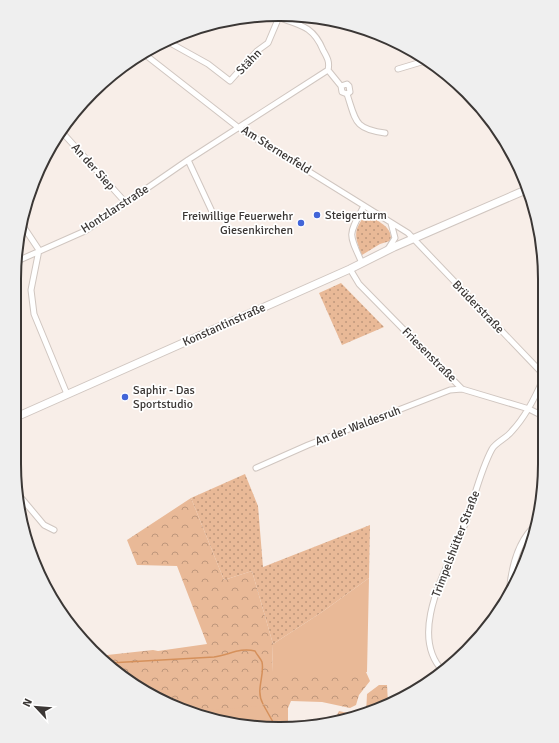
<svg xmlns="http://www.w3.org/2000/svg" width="559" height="743" viewBox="0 0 559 743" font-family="Signika,sans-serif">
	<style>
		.grass { fill: url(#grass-dots) }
		.forest { fill: url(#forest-crowns) }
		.garden { fill: #e9b997 }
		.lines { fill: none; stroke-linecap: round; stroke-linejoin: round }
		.stream { stroke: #d5905b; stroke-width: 1.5 }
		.street-casing { stroke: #d0c6c0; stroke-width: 7 }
		.secondary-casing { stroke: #d0c6c0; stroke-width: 9 }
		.street { stroke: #fff; stroke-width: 5 }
		.secondary { stroke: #fff; stroke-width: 7 }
		.poi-dot { fill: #4265d8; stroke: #fff; stroke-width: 1.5 }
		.labels { text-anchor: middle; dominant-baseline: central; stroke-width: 3.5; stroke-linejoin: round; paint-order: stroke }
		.street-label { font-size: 12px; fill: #3b3735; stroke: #fff }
		.poi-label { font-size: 12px; fill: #3b3735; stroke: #fff; text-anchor: start }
		.rim { fill: none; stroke: #3b3735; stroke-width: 2 }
	</style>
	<defs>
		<pattern id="grass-dots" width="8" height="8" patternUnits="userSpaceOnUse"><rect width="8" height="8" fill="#e9b997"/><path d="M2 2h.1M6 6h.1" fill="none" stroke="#be977c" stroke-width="1.8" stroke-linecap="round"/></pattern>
		<pattern id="forest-crowns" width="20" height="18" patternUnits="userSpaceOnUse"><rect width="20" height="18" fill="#e9b997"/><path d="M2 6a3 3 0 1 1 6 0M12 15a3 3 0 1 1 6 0" fill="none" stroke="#be977c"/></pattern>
	</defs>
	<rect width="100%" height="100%" fill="#f8eee8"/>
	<path class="grass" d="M 366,214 C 375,220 395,227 390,241 L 380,244 L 362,255 L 357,249 L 359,247 C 353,232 357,226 366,214 Z
		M 341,283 L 384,327 L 342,345 L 319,293 Z
		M 245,474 L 258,506 L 263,567 L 370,525 L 369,578 L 322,612 L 273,644 L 252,571 L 224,580 L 191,498 Z
		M 339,711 L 352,714 L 355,717 L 344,719 L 337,715 Z"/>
	<path class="forest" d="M 191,498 L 224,580 L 252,571 L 273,644 L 272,672 L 366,672 L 370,681 L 359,695 L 356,705 L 350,708 L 322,702 L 291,701 L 288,708 L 288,728 L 227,724 L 189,709 L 162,702 L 98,656 L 153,650 L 158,651 L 207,644 L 177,566 L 137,565 L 127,540 Z
		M 379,685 L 387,685 L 388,703 L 366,714 L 367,694 Z"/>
	<path class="garden" d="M 369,578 L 367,672 L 272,672 L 273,644 L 322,612 Z
		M 263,706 L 270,727 L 227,724 L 198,714 L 198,711 Z"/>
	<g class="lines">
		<path class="stream" d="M 109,663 L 214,657 C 229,655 240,647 255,651 C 257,655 261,659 262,662 C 265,676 255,690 263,704
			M 264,706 L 273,722 L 274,727"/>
		<defs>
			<path id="street" d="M 171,38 L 173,39 L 172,44 L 208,64 L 230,81 L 257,51 L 268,43 L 279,17
				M 143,53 L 239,128 L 408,233 L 543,374
				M 398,69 L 428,60
				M 328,70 L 341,86 L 342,92 L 347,94 L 350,92 L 349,86 L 347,84 L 341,86
				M 347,94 C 356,121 354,129 385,133
				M 61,131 L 126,203
				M 188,160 L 215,218
				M 21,223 L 39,250
				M 388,249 L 395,238 L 391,223
				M 39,250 L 31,290 L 34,314 L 67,394
				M 15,262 L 85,231 L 188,160 L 328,70 C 330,62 327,57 323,50 C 312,23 296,25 272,15
				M 362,263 C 348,232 348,236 364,206
				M 350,269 L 359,284 L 462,389 L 529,409 L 543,416
				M 256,468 L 308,445 L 450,390 L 462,389
				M 18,494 L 44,525 L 54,530
				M 513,569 L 521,570
				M 509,593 C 511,570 517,541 536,525
				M 443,671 C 406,633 450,564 465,524 C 474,500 480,471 492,449 C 496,442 507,438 512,431 C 526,416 535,398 543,379
				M 424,685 L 441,670"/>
			<path id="secondary" d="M 14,418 L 350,269 L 394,247 L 528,189"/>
		</defs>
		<use href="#street" class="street-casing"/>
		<use href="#secondary" class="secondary-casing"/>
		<use href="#street" class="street"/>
		<use href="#secondary" class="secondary"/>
	</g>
	<g class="poi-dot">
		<circle cx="317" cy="215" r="4"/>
		<circle cx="301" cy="223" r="4"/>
		<circle cx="125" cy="397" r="4"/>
	</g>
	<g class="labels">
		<g class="street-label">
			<text transform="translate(249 62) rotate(-46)">Stähn</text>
			<text transform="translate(276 150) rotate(32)">Am Sternenfeld</text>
			<text transform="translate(93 167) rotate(48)">An der Siep</text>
			<text transform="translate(115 209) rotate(-33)">Hontzlarstraße</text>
			<text transform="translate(478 307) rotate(46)">Brüderstraße</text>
			<text transform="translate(224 325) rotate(-24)">Konstantinstraße</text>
			<text transform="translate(429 355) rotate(45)">Friesenstraße</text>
			<text transform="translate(358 426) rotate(-21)">An der Waldesruh</text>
			<text transform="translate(456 544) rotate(-69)">Trimpelshütter Straße</text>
		</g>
		<g class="poi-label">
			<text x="325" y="215">Steigerturm</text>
			<text x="293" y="216" text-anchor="end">Freiwillige Feuerwehr<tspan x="293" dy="14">Giesenkirchen</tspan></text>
			<text x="133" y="390">Saphir - Das<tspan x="133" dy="14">Sportstudio</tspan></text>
		</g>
	</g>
	<path d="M0 0H559V743H0ZM279 21H280A258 258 0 0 1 538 279V464A258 258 0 0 1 280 722H279A258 258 0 0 1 21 464V279A258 258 0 0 1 279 21Z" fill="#efefef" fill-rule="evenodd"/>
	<path class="rim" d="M279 21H280A258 258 0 0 1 538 279V464A258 258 0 0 1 280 722H279A258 258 0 0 1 21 464V279A258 258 0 0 1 279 21Z"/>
	<g transform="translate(36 707) rotate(296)" stroke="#ffffff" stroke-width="3" paint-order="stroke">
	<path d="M0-3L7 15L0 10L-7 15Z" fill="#3b3735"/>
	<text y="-6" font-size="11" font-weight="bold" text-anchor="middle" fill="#3b3735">N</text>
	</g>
</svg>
